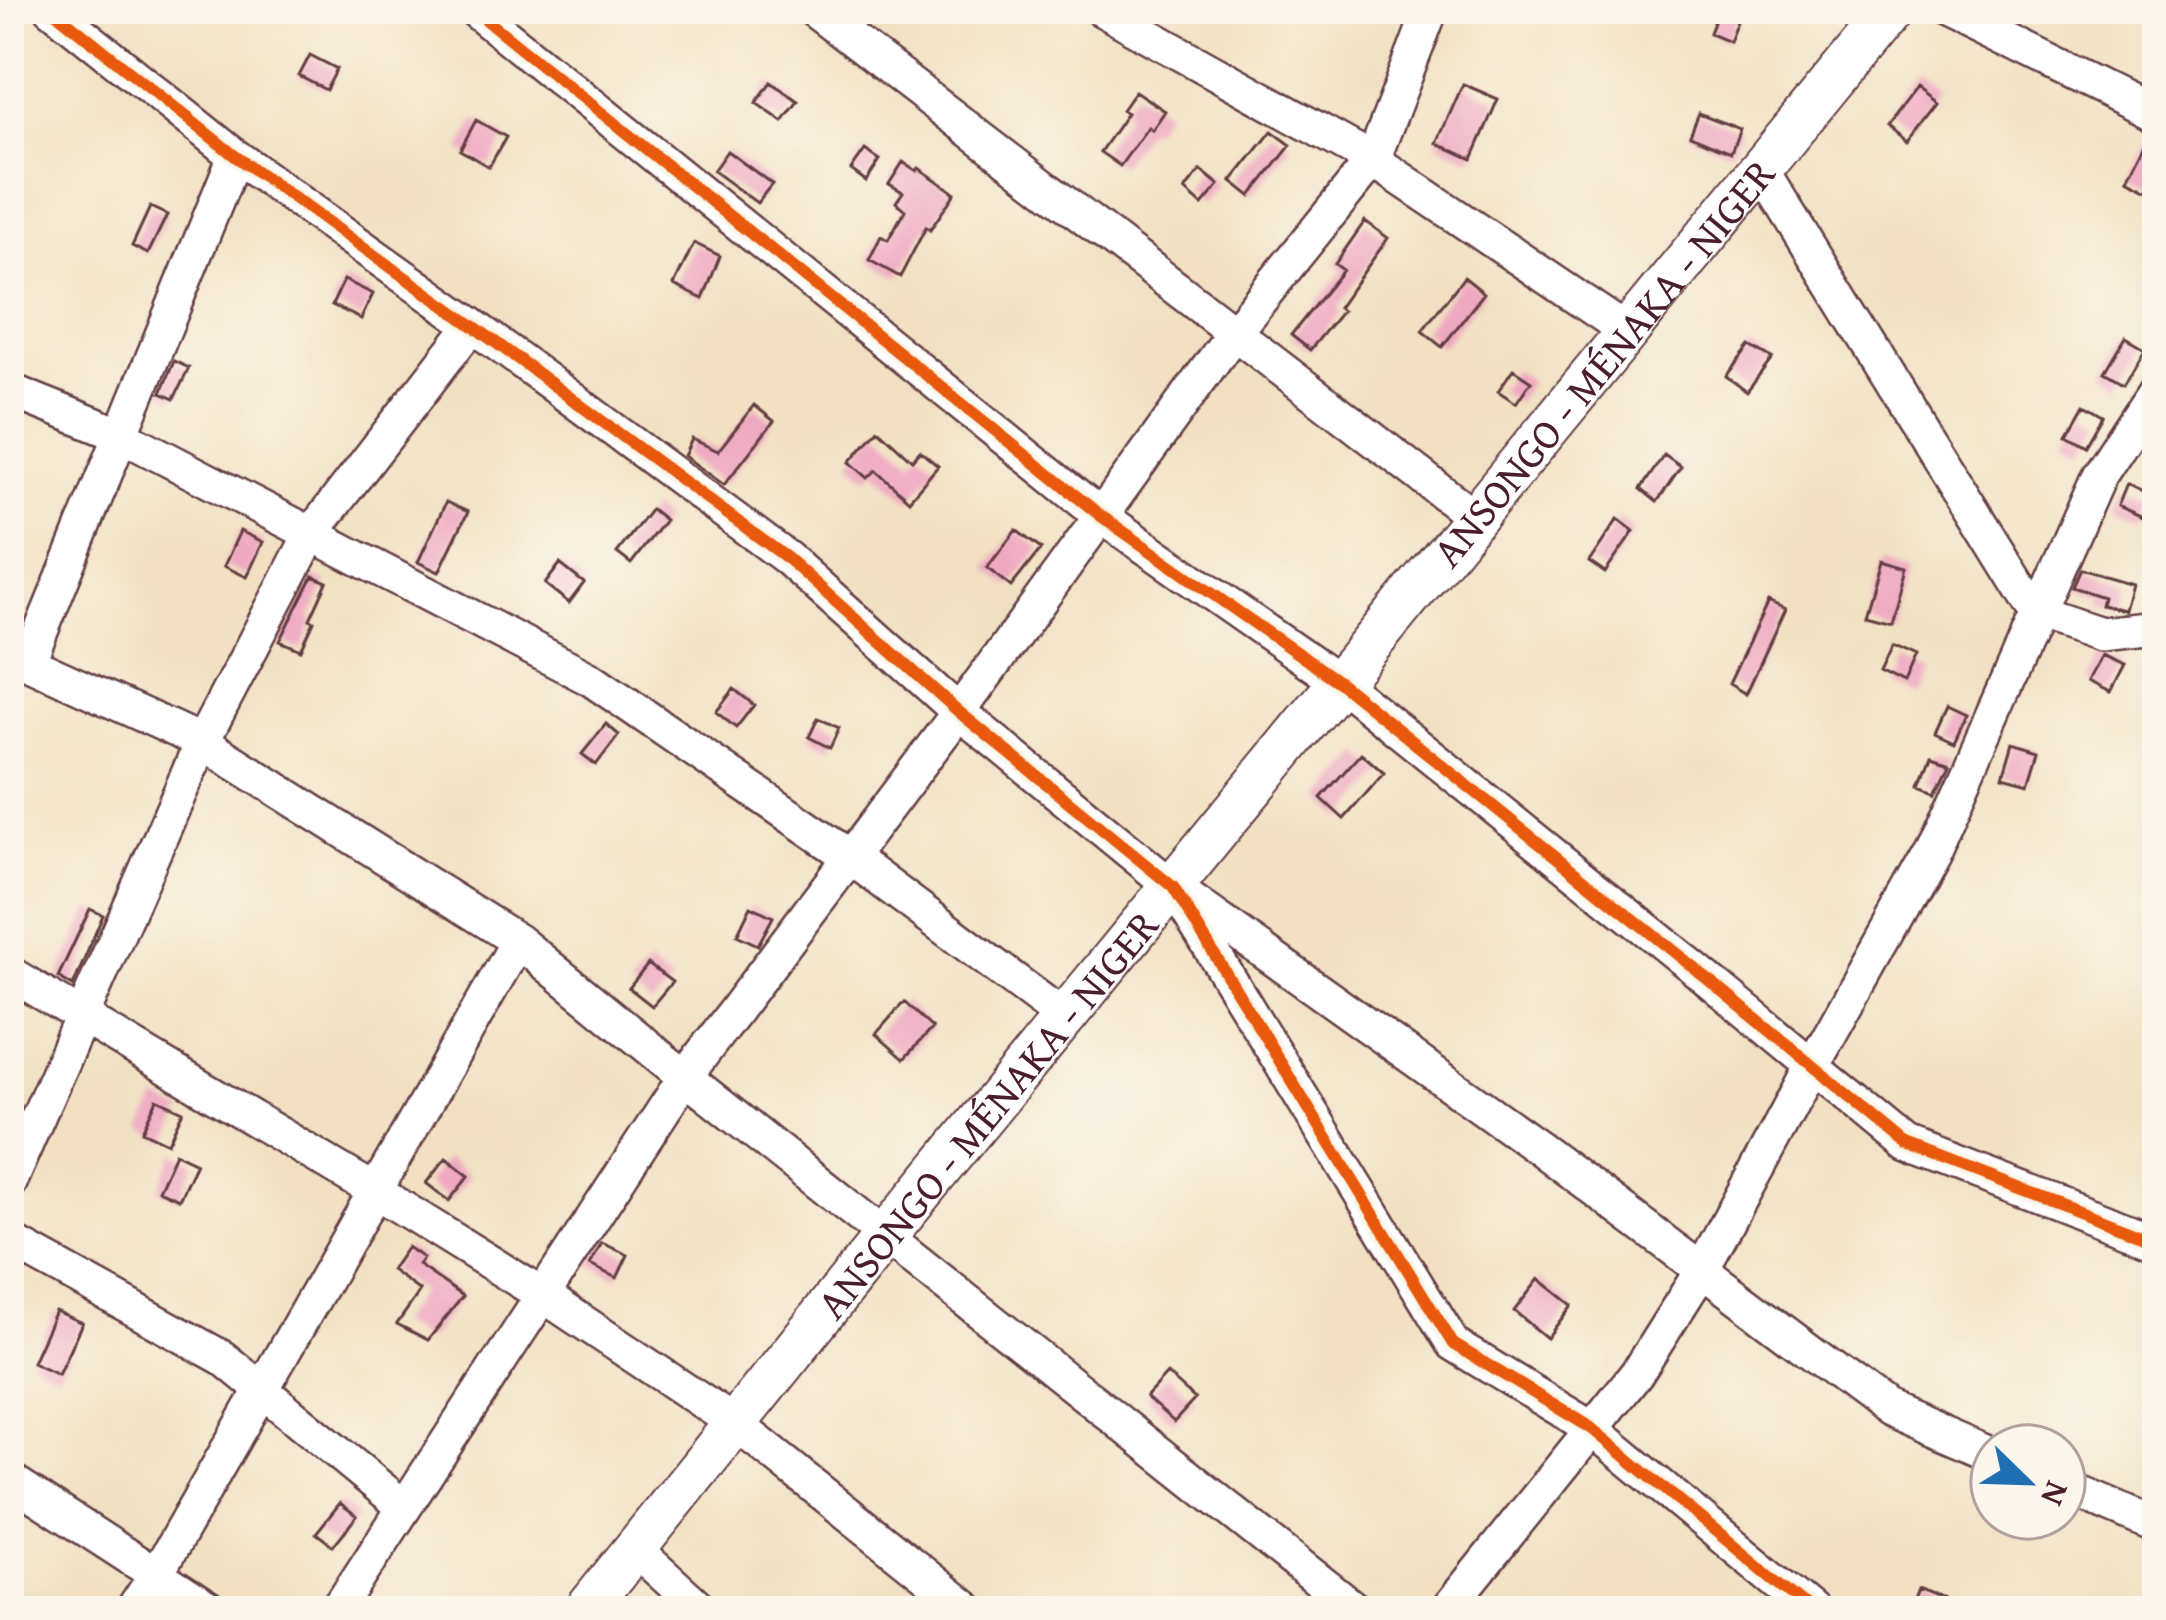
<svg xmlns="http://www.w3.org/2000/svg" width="2166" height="1620" viewBox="0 0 2166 1620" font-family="'Gentium Book Plus',serif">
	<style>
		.building { fill: #efa8c1 }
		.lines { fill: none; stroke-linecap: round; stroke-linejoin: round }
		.minor-casing { stroke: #633c42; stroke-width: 38 }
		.major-casing { stroke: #633c42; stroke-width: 46 }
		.minor { stroke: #fff; stroke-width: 33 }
		.major { stroke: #fff; stroke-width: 42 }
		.cycleway-casing { stroke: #fbf7ec; stroke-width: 20 }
		.cycleway { stroke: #e8590c; stroke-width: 12 }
		.labels { text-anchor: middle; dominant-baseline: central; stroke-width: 9; stroke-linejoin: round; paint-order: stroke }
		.street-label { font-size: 42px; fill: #4a1f2b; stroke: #fbf7ec }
	</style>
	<rect width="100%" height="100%" fill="#fbf7ec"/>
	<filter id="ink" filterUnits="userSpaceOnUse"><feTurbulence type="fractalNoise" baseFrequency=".00833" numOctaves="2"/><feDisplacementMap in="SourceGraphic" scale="24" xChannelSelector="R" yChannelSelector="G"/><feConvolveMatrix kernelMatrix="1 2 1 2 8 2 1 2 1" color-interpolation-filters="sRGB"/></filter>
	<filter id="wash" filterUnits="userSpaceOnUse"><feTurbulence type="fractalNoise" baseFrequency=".004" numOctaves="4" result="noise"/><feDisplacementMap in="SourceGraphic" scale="48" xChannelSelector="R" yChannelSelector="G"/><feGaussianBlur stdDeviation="2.7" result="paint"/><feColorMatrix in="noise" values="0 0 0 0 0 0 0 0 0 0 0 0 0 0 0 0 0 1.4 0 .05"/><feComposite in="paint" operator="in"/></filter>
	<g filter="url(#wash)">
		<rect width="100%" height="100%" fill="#f1e1c2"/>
		<g id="blocks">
			<path class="building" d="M 1719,9 L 1740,13 L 1729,41 L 1710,33 Z
				M 310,55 L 337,69 L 326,90 L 299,76 Z
				M 771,82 L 798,101 L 783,122 L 756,103 Z
				M 1463,84 L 1498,99 L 1472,159 L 1437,143 Z
				M 1917,87 L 1937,102 L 1907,141 L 1887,126 Z
				M 1135,91 L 1165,111 L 1152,130 L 1148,127 L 1120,166 L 1100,152 L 1127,113 L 1122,110 Z
				M 1699,113 L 1740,129 L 1731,152 L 1690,135 Z
				M 476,120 L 506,137 L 489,167 L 460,150 Z
				M 1272,131 L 1291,145 L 1251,196 L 1232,181 Z
				M 2149,134 L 2157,136 L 2157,174 L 2149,189 L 2127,178 Z
				M 865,150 L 880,160 L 866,181 L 851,170 Z
				M 727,151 L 772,184 L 757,203 L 713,171 Z
				M 903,162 L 917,171 L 919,168 L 955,193 L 930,230 L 926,227 L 900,277 L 869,260 L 881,236 L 888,240 L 905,210 L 896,202 L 903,192 L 889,184 Z
				M 1201,170 L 1219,185 L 1202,205 L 1185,190 Z
				M 150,207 L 167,215 L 148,254 L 132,246 Z
				M 1365,221 L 1388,238 L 1338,308 L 1342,311 L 1310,350 L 1291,335 L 1343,270 L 1335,264 Z
				M 694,243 L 720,256 L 703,299 L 674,285 Z
				M 1464,277 L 1484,293 L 1442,347 L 1422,331 Z
				M 344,280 L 373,294 L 361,319 L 332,305 Z
				M 2126,337 L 2145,348 L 2124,383 L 2105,372 Z
				M 1750,346 L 1772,359 L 1747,392 L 1726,376 Z
				M 174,361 L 189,368 L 174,399 L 161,393 Z
				M 1513,369 L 1531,381 L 1516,403 L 1498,391 Z
				M 754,405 L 774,421 L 724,485 L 684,456 L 692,439 L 718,451 Z
				M 2084,405 L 2103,416 L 2086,446 L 2067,435 Z
				M 878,429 L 912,460 L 920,451 L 938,466 L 909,500 L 876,470 L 868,478 L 850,462 Z
				M 1664,455 L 1681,467 L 1657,502 L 1641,489 Z
				M 2126,484 L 2152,495 L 2143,517 L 2117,506 Z
				M 446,502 L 468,512 L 439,572 L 418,562 Z
				M 651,509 L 665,520 L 631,564 L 617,553 Z
				M 1618,519 L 1634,531 L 1605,573 L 1589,562 Z
				M 1016,530 L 1041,549 L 1011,587 L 987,568 Z
				M 240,531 L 263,542 L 247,577 L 224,566 Z
				M 1881,560 L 1906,567 L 1891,621 L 1865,614 Z
				M 560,564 L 584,583 L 569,603 L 545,584 Z
				M 2080,569 L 2131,584 L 2124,610 L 2101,605 L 2103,597 L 2072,587 Z
				M 313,576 L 327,582 L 310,619 L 314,621 L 301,650 L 280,641 Z
				M 1768,602 L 1785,610 L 1746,694 L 1729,684 Z
				M 1892,644 L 1916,655 L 1904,682 L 1880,670 Z
				M 2101,655 L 2125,665 L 2111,692 L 2088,681 Z
				M 734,689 L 754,705 L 736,728 L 716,712 Z
				M 1947,706 L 1966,715 L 1954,741 L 1935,732 Z
				M 818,718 L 839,728 L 830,748 L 809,737 Z
				M 606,724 L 619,735 L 596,765 L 582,754 Z
				M 2013,743 L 2039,751 L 2029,784 L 2003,777 Z
				M 1361,753 L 1384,773 L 1344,819 L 1321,798 Z
				M 1931,755 L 1949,761 L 1935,791 L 1920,785 Z
				M 751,906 L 773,917 L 758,945 L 737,935 Z
				M 90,909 L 103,915 L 73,986 L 58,977 Z
				M 648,964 L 672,982 L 652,1006 L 629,988 Z
				M 904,1002 L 932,1028 L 904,1059 L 876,1034 Z
				M 157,1099 L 183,1111 L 168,1143 L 142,1131 Z
				M 175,1153 L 196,1163 L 179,1199 L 158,1190 Z
				M 446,1158 L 469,1176 L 449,1201 L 426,1183 Z
				M 602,1243 L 628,1255 L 617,1278 L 590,1265 Z
				M 407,1247 L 423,1258 L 418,1265 L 463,1296 L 428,1340 L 397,1324 L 420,1291 L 391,1270 Z
				M 1539,1279 L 1572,1305 L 1547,1338 L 1514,1311 Z
				M 55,1311 L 82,1323 L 58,1374 L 32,1362 Z
				M 1167,1374 L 1195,1399 L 1174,1422 L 1146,1397 Z
				M 340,1503 L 357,1516 L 333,1546 L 316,1533 Z
				M 1918,1590 L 1968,1610 L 1968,1611 L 1910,1611 Z"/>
		</g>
	</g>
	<g filter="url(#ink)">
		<use href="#blocks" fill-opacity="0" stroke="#633c42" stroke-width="3"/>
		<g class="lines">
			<defs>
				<path id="minor" d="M 52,9 L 235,156 L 472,325 L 787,558 L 959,712 L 1173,887 L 1453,1344 L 1591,1428 L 1812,1611
					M 473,9 L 1101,516 L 1340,683 L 1693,967 L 1908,1145 L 2157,1241
					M 812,9 L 1476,518
					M 1101,9 L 1373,160 L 1628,332
					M 1942,9 L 2157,115
					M 1761,169 L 2035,612 L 2100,634 L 2157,628
					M 9,390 L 121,435 L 591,679 L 850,857 L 1065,1018
					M 9,654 L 202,742 L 518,941 L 685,1077 L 1357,1611
					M 28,663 L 235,156
					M 1187,897 L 1542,1150 L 1888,1410 L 1992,1455
					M 9,973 L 375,1191 L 544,1296 L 736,1424 L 970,1611
					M 9,1183 L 202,742 L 311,534 L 472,325
					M 9,1240 L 223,1358 L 404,1507
					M 9,1479 L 212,1611
					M 2064,1486 L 2157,1526
					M 636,1550 L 703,1611
					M 132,1611 L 156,1575 L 518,941
					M 337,1611 L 685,1077 L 959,712 L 1235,331 L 1373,160 L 1431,9
					M 1446,1611 L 1637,1373 L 1702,1270 L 1812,1066 L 1931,853 L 2099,475 L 2157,387"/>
				<g id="major">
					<path id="s1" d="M 585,1611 L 886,1235 L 1892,9"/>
				</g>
			</defs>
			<use href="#minor" class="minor-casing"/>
			<use href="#major" class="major-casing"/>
			<use href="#minor" class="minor"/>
			<use href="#major" class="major"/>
			<defs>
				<path id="cycleway" d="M 52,9 L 235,156 L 472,325 L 787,558 L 959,712 L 1173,887 L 1453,1344 L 1591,1428 L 1812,1611
					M 473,9 L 1101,516 L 1340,683 L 1693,967 L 1908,1145 L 2157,1241"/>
			</defs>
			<use href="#cycleway" class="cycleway-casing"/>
			<use href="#cycleway" class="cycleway"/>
		</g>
	</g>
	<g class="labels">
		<g class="street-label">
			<text stroke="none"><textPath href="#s1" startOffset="1611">ANSONGO - MÉNAKA - NIGER</textPath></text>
			<text stroke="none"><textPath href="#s1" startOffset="639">ANSONGO - MÉNAKA - NIGER</textPath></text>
		</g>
	</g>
	<rect width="2166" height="1620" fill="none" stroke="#fbf7ec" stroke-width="48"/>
	<g transform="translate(2028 1482) rotate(113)"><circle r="57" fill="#fbf7ec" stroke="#b4a19f" stroke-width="3"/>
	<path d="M0-9L21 45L0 30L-21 45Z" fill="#1f6fb2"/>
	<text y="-18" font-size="33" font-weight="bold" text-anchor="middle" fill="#4a1f2b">N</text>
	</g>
</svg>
